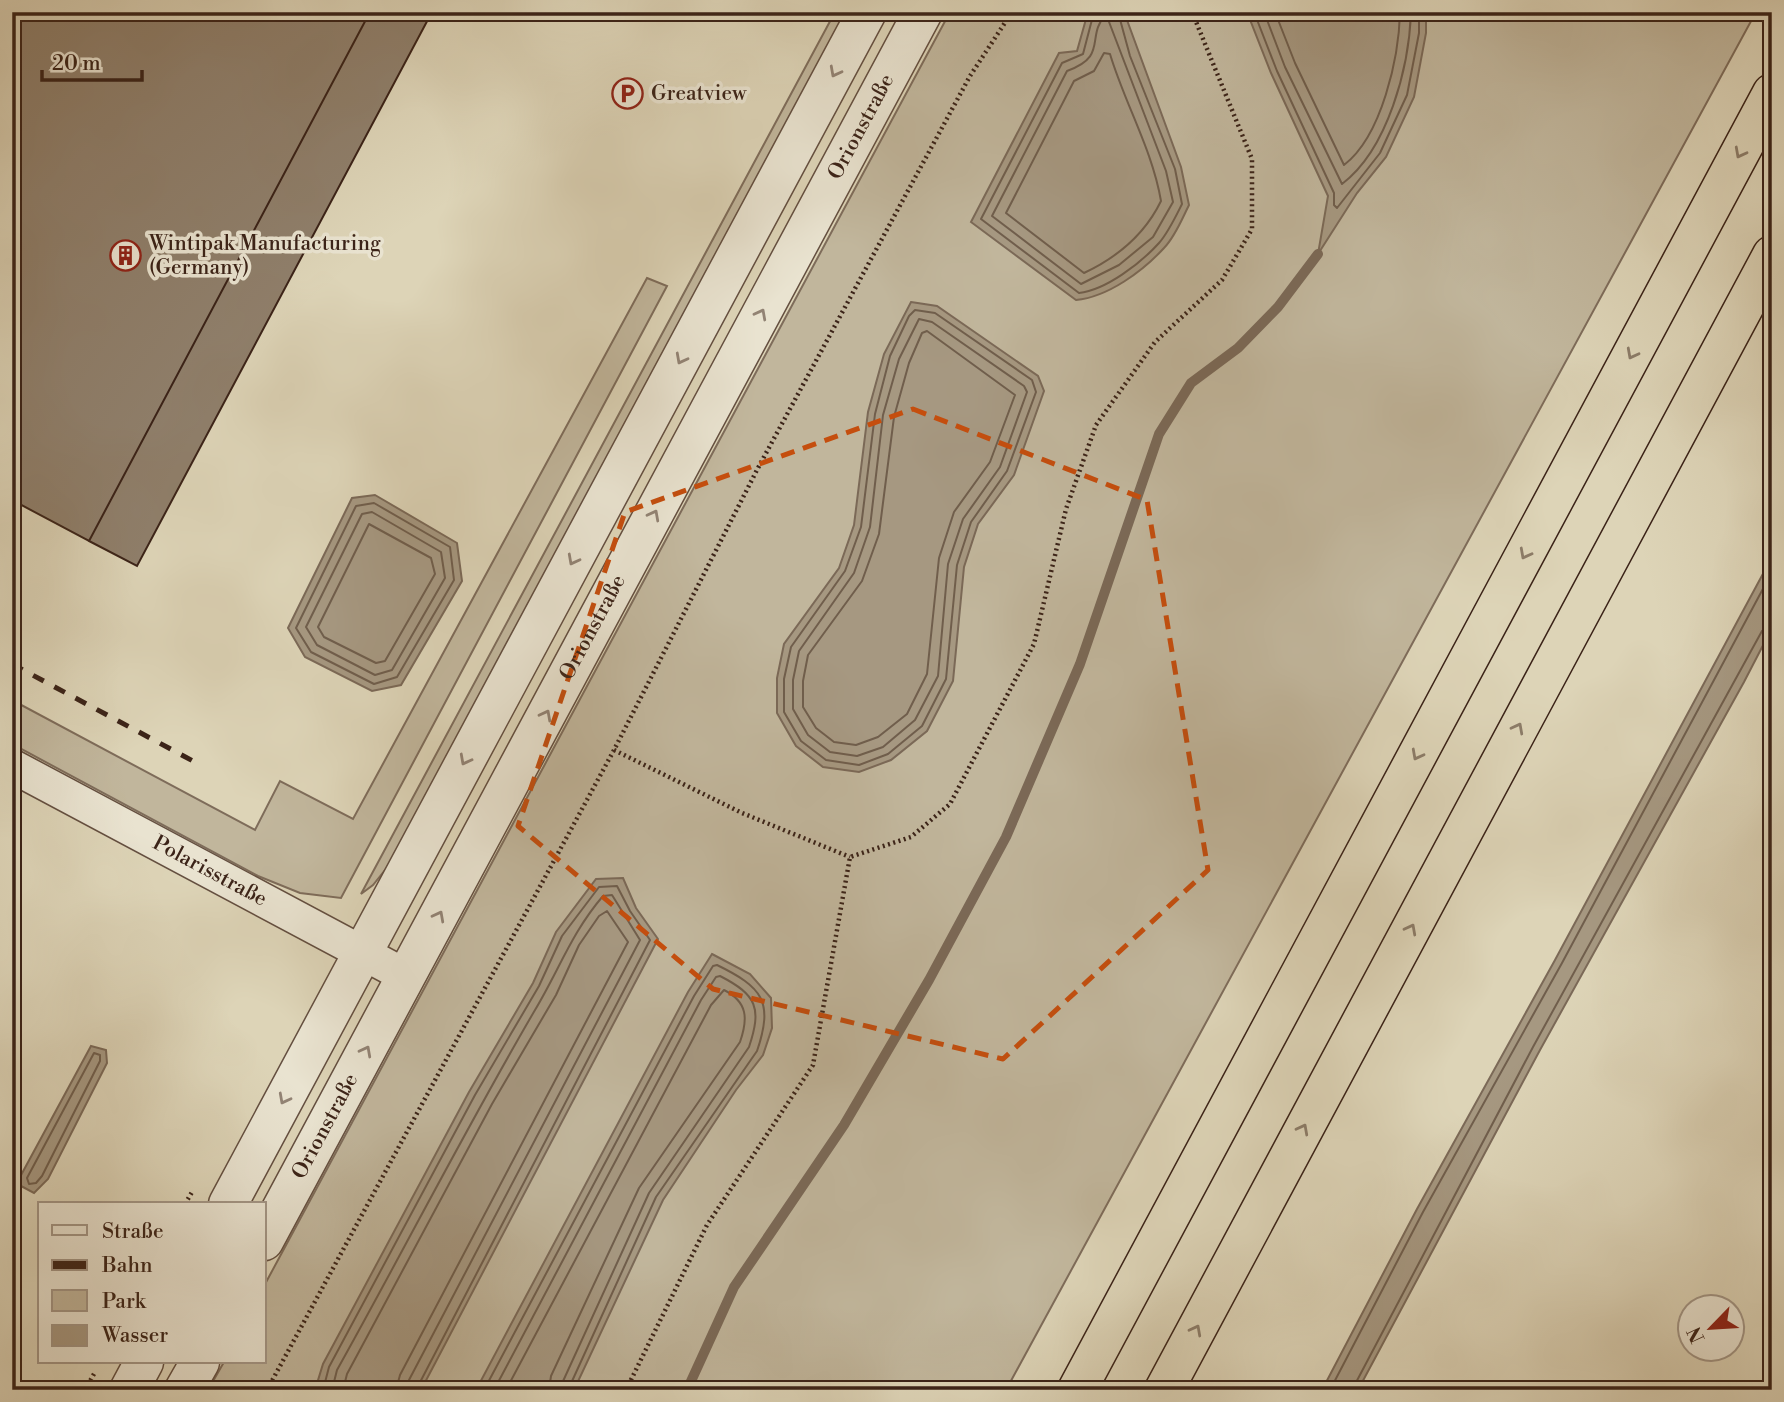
<svg xmlns="http://www.w3.org/2000/svg" width="1784" height="1402" viewBox="0 0 1784 1402" font-family="'Libre Bodoni',serif">
	<style>
		.green { fill: #c1b69c; stroke: #7e6c5a; stroke-width: 2 }
		.water { fill: #a69881; stroke: #7b6957; stroke-width: 2 }
		.lines { fill: none; stroke-linecap: round; stroke-linejoin: round }
		.shore { stroke: #705e4c; stroke-width: 2 }
		.stream { stroke: #7b6957; stroke-width: 10 }
		.building { fill: #8f7f6b; stroke: #3b2318; stroke-width: 2 }
		.minor-casing { stroke: #644f40; stroke-width: 36 }
		.tertiary-casing { stroke: #644f40; stroke-width: 41 }
		.motorway-casing { stroke: #3b2318; stroke-width: 41 }
		.path { stroke: #3b2318; stroke-width: 4.5; stroke-dasharray: 2 3.5; stroke-linecap: butt }
		.minor { stroke: #e9e3d0; stroke-width: 33 }
		.tertiary { stroke: #e9e3d0; stroke-width: 38 }
		.motorway { stroke: #ddd4b7; stroke-width: 38 }
		.rail { stroke: #3b2318; stroke-width: 5; stroke-dasharray: 12 12; stroke-linecap: butt }
		.oneway { stroke: #928374 }
		.oneway2 { stroke: #8c7c68 }
		.marked { fill: none; stroke: #c54e0e; stroke-width: 5; stroke-dasharray: 14 9; stroke-linejoin: round }
		.labels { text-anchor: middle; dominant-baseline: central; stroke-width: 7; stroke-linejoin: round; paint-order: stroke }
		.poi-label { font-size: 21px; fill: #3b2318; stroke: #e9e3d0; text-anchor: start }
		.street-label { font-size: 21px; fill: #3b2318; stroke: #e9e3d0 }
	</style>
	<rect width="100%" height="100%" fill="#ddd4b7"/>
	<filter id="stains"><feTurbulence type="fractalNoise" baseFrequency=".00286" numOctaves="4"/><feColorMatrix values="0 0 0 0 .2 0 0 0 0 .09 0 0 0 0 .02 0 0 0 .5 -.17"/></filter>
	<radialGradient id="worn" r=".72"><stop offset=".6" stop-color="#630" stop-opacity="0"/><stop offset="1" stop-color="#630" stop-opacity=".3"/></radialGradient>
	<path class="green" d="M 835,12 L 846,12 L 389,865 L 373,885 L 361,894 Z
		M 950,12 L 1756,12 L 1006,1390 L 208,1390 L 224,1362 L 264,1362 L 264,1286 Z
		M 647,278 L 667,286 L 341,898 L 300,893 L 258,876 L 12,744 L 12,700 L 255,830 L 280,781 L 353,819 Z"/>
	<path class="water" d="M 1088,12 L 1124,12 L 1181,167 L 1189,205 C 1182,219 1175,237 1164,248 C 1143,271 1108,297 1076,300 L 971,222 L 1059,53 L 1077,51 Z
		M 1247,12 L 1426,12 L 1426,33 L 1414,97 L 1386,157 L 1357,193 L 1318,254 L 1328,196 L 1271,73 Z
		M 911,302 L 937,306 L 1038,376 L 1044,391 L 1014,475 L 978,524 L 964,567 L 953,681 L 927,731 L 891,760 L 859,772 L 823,767 L 796,746 L 777,713 L 777,678 L 784,644 L 839,568 L 854,525 L 868,412 L 884,354 Z
		M 375,495 L 457,543 L 462,581 L 401,685 L 372,691 L 305,657 L 288,628 L 352,498 Z
		M 1772,557 L 1772,628 L 1744,682 L 1540,1050 L 1358,1390 L 1322,1390 L 1417,1209 L 1555,960 Z
		M 623,878 L 636,908 L 658,939 L 421,1390 L 315,1390 L 323,1364 L 469,1092 L 533,983 L 556,932 L 596,879 Z
		M 712,954 L 750,974 L 771,998 L 772,1028 L 763,1055 L 736,1090 L 663,1200 L 574,1390 L 476,1390 L 688,992 Z
		M 91,1046 L 106,1050 L 107,1063 L 48,1179 L 34,1193 L 21,1186 L 20,1177 Z"/>
	<g class="lines">
		<path class="shore" d="M 1094,12 L 1083,54 L 1062,63 L 981,219 L 1079,293 C 1106,290 1141,263 1159,243 C 1168,233 1176,216 1182,204 L 1175,169 L 1130,56 L 1118,12
			M 1254,12 L 1277,71 L 1334,193 L 1334,205 L 1337,208 L 1380,153 L 1407,95 L 1419,33 L 1419,12
			M 1264,12 L 1285,67 L 1342,184 C 1388,149 1409,68 1411,12
			M 1275,12 L 1295,63 L 1344,165 C 1382,136 1399,57 1400,12
			M 1106,14 L 1166,171 L 1173,202 L 1153,237 L 1119,265 L 1081,284 L 992,216 L 1067,71 C 1109,56 1085,37 1106,14 Z
			M 1104,53 L 1110,54 C 1125,104 1152,149 1161,201 C 1145,234 1118,257 1084,273 L 1006,213 L 1074,81 L 1094,71 Z
			M 915,310 L 935,313 L 1032,380 L 1036,392 L 1007,471 L 971,522 L 957,565 L 946,679 L 922,726 L 888,754 L 859,765 L 826,760 L 801,741 L 784,712 L 784,679 L 791,647 L 845,571 L 861,527 L 875,414 L 890,356 L 909,316 Z
			M 919,319 L 932,322 L 1024,386 L 1027,392 L 1000,467 L 963,519 L 948,564 L 938,676 L 915,720 L 883,747 L 857,756 L 830,752 L 808,735 L 793,709 L 793,680 L 799,651 L 854,573 L 870,527 L 883,415 L 899,359 Z
			M 927,331 L 1015,395 L 990,462 L 954,512 L 939,558 L 927,674 L 907,714 L 878,737 L 856,745 L 834,742 L 816,728 L 803,707 L 803,681 L 808,655 L 862,581 L 879,534 L 894,417 L 909,363 L 922,333 Z
			M 374,503 L 450,547 L 454,580 L 397,677 L 374,684 L 311,652 L 296,628 L 356,506 Z
			M 372,512 L 441,552 L 445,578 L 392,670 L 375,675 L 317,645 L 306,627 L 362,514 Z
			M 369,524 L 431,558 L 435,574 L 385,661 L 376,663 L 324,637 L 318,627 Z
			M 94,1053 L 100,1055 L 100,1061 L 42,1176 L 36,1183 L 29,1184 L 27,1178 Z
			M 323,1390 L 329,1367 L 475,1095 L 539,986 L 562,936 L 599,887 L 617,886 L 630,911 L 650,940 L 416,1390
			M 332,1390 L 337,1370 C 404,1250 466,1128 535,1010 C 559,970 572,932 603,896 L 612,895 L 640,940 L 409,1380 L 407,1390
			M 343,1390 L 347,1374 L 492,1104 L 556,995 L 579,945 L 599,916 L 607,911 L 628,942 L 400,1375 L 396,1390
			M 484,1390 L 694,996 L 713,966 L 717,965 C 762,987 774,1001 757,1051 L 656,1197 L 568,1390
			M 494,1390 L 701,1000 L 716,977 L 720,976 C 757,995 762,1008 749,1047 L 649,1193 L 559,1390
			M 506,1390 L 711,1005 L 724,990 C 748,1002 748,1019 740,1042 L 639,1188 L 551,1376 L 549,1390
			M 1330,1390 L 1423,1212 L 1562,963 L 1772,572
			M 1352,1390 L 1533,1047 L 1762,631 L 1772,627"/>
		<path class="stream" d="M 687,1390 L 734,1287 L 844,1125 L 929,980 L 1006,837 L 1080,664 L 1159,434 L 1191,383 L 1238,348 L 1278,307 L 1318,254"/>
	</g>
	<path class="building" d="M 12,12 L 370,12 L 89,541 L 12,500 Z
		M 370,12 L 432,12 L 137,566 L 89,541 Z"/>
	<g class="lines">
		<defs>
			<g id="minor">
				<path id="s1" d="M 12,766 L 406,976"/>
			</g>
			<g id="tertiary">
				<path d="M 228,1204 L 867,12"/>
				<path id="s2" d="M 264,1241 L 923,12"/>
				<path d="M 129,1390 L 144,1362"/>
				<path d="M 184,1390 L 200,1362"/>
			</g>
			<path id="motorway" d="M 1077,1390 L 1772,93
				M 1164,1390 L 1772,255"/>
		</defs>
		<use href="#minor" class="minor-casing"/>
		<use href="#tertiary" class="tertiary-casing"/>
		<use href="#motorway" class="motorway-casing"/>
		<path class="path" d="M 614,750 L 742,813 L 850,857
			M 12,1069 L 16,1102 L 12,1123
			M 185,1204 L 192,1192
			M 85,1390 L 95,1372
			M 267,1390 L 614,750 L 758,468 L 970,76 L 1012,12
			M 626,1390 L 707,1225 L 813,1065 L 850,857 L 911,837 L 950,804 L 1034,644 L 1066,509 L 1096,425 L 1155,342 L 1222,280 L 1252,229 L 1252,159 L 1192,12"/>
		<use href="#minor" class="minor"/>
		<use href="#tertiary" class="tertiary"/>
		<use href="#motorway" class="motorway"/>
		<path class="rail" d="M 12,664 L 193,761"/>
	</g>
	<defs><path id="oneway-chevron" d="M-2-3.5L2.5 0L-2 3.5" fill="none" stroke-width="1.6" stroke-linecap="round" stroke-linejoin="round" transform="scale(1.75)"/></defs>
	<g class="oneway">
		<use href="#oneway-chevron" transform="translate(835 72) rotate(118)"/>
		<use href="#oneway-chevron" transform="translate(761 314) rotate(-62)"/>
		<use href="#oneway-chevron" transform="translate(681 359) rotate(118)"/>
		<use href="#oneway-chevron" transform="translate(654 515) rotate(-62)"/>
		<use href="#oneway-chevron" transform="translate(573 560) rotate(118)"/>
		<use href="#oneway-chevron" transform="translate(546 715) rotate(-62)"/>
		<use href="#oneway-chevron" transform="translate(465 760) rotate(118)"/>
		<use href="#oneway-chevron" transform="translate(439 916) rotate(-62)"/>
		<use href="#oneway-chevron" transform="translate(366 1051) rotate(-62)"/>
		<use href="#oneway-chevron" transform="translate(284 1099) rotate(118)"/>
	</g>
	<g class="oneway2">
		<use href="#oneway-chevron" transform="translate(1740 153) rotate(118)"/>
		<use href="#oneway-chevron" transform="translate(1632 354) rotate(118)"/>
		<use href="#oneway-chevron" transform="translate(1525 554) rotate(118)"/>
		<use href="#oneway-chevron" transform="translate(1518 728) rotate(-62)"/>
		<use href="#oneway-chevron" transform="translate(1417 755) rotate(118)"/>
		<use href="#oneway-chevron" transform="translate(1411 929) rotate(-62)"/>
		<use href="#oneway-chevron" transform="translate(1303 1129) rotate(-62)"/>
		<use href="#oneway-chevron" transform="translate(1196 1330) rotate(-62)"/>
	</g>
	<path class="marked" d="M 913,409 L 1147,500 L 1208,870 L 1003,1059 L 713,989 L 518,826 L 625,512 Z"/>
	<defs>
		<symbol id="parking-ring" viewBox="-11 -11 22 22"><circle r="9.5" fill="#e9e3d0" stroke="#8f2418" stroke-width="1.5"/><path d="M-3.5-5.5H1a3.5 3.5 0 0 1 0 7H-1V5.5H-3.5ZM-1-3.4V-.6H.8a1.4 1.4 0 0 0 0-2.8Z" fill="#8f2418"/></symbol>
		<symbol id="building-ring" viewBox="-11 -11 22 22"><circle r="9.5" fill="#e9e3d0" stroke="#8f2418" stroke-width="1.5"/><path d="M-4-6H4V6H1V3H-1V6H-4ZM-2.5-4.3h1.7v1.8h-1.7ZM.8-4.3h1.7v1.8H.8ZM-2.5-1h1.7V.8h-1.7ZM.8-1h1.7V.8H.8Z" fill="#8f2418"/></symbol>
	</defs>
	<g fill-rule="evenodd">
		<use href="#parking-ring" x="610" y="76" width="35" height="35"/>
		<use href="#building-ring" x="108" y="238" width="35" height="35"/>
	</g>
	<g class="labels">
		<g class="poi-label">
			<text x="651" y="94">Greatview</text>
			<text x="149" y="244">Wintipak Manufacturing<tspan x="149" dy="24">(Germany)</tspan></text>
		</g>
		<g class="street-label">
			<text stroke="none"><textPath href="#s2" startOffset="1264">Orionstraße</textPath></text>
			<text stroke="none"><textPath href="#s2" startOffset="696">Orionstraße</textPath></text>
			<text stroke="none"><textPath href="#s1" startOffset="224">Polarisstraße</textPath></text>
			<text stroke="none"><textPath href="#s2" startOffset="130">Orionstraße</textPath></text>
		</g>
	</g>
	<rect width="1784" height="1402" fill="none" stroke="#ddd4b7" stroke-width="42"/>
	<rect x="14" y="14" width="1756" height="1374" fill="none" stroke="#3b2318" stroke-width="3.5"/>
	<rect x="21" y="21" width="1742" height="1360" fill="none" stroke="#3b2318" stroke-width="2"/>
	<rect x="38" y="1202" width="228" height="161" fill="#e9e3d0" stroke="#a39686" stroke-width="2"/>
	<rect x="52" y="1225" width="35" height="10" fill="#e9e3d0" stroke="#a39686" stroke-width="2"/>
	<text x="102" y="1238" font-size="21" fill="#3b2318">Straße</text>
	<rect x="52" y="1260" width="35" height="10" fill="#3b2318" stroke="#a39686" stroke-width="2"/>
	<text x="102" y="1272" font-size="21" fill="#3b2318">Bahn</text>
	<rect x="52" y="1290" width="35" height="21" fill="#c1b69c" stroke="#a39686" stroke-width="2"/>
	<text x="102" y="1308" font-size="21" fill="#3b2318">Park</text>
	<rect x="52" y="1325" width="35" height="21" fill="#a69881" stroke="#a39686" stroke-width="2"/>
	<text x="102" y="1342" font-size="21" fill="#3b2318">Wasser</text>
	<g transform="translate(1711 1328) rotate(245)"><circle r="33" fill="#e9e3d0" stroke="#a39686" stroke-width="2"/>
	<path d="M0-5L12 26L0 18L-12 26Z" fill="#8f2418"/>
	<text y="-10" font-size="19" font-weight="bold" text-anchor="middle" fill="#3b2318">N</text>
	</g>
	<path d="M42 70v10h100v-10" fill="none" stroke="#3b2318" stroke-width="3.5"/>
	<text x="52" y="70" font-size="21" fill="#3b2318" stroke="#e9e3d0" stroke-width="5" paint-order="stroke">20 m</text>
	<rect width="100%" height="100%" filter="url(#stains)"/>
	<rect width="100%" height="100%" fill="url(#worn)"/>
</svg>
